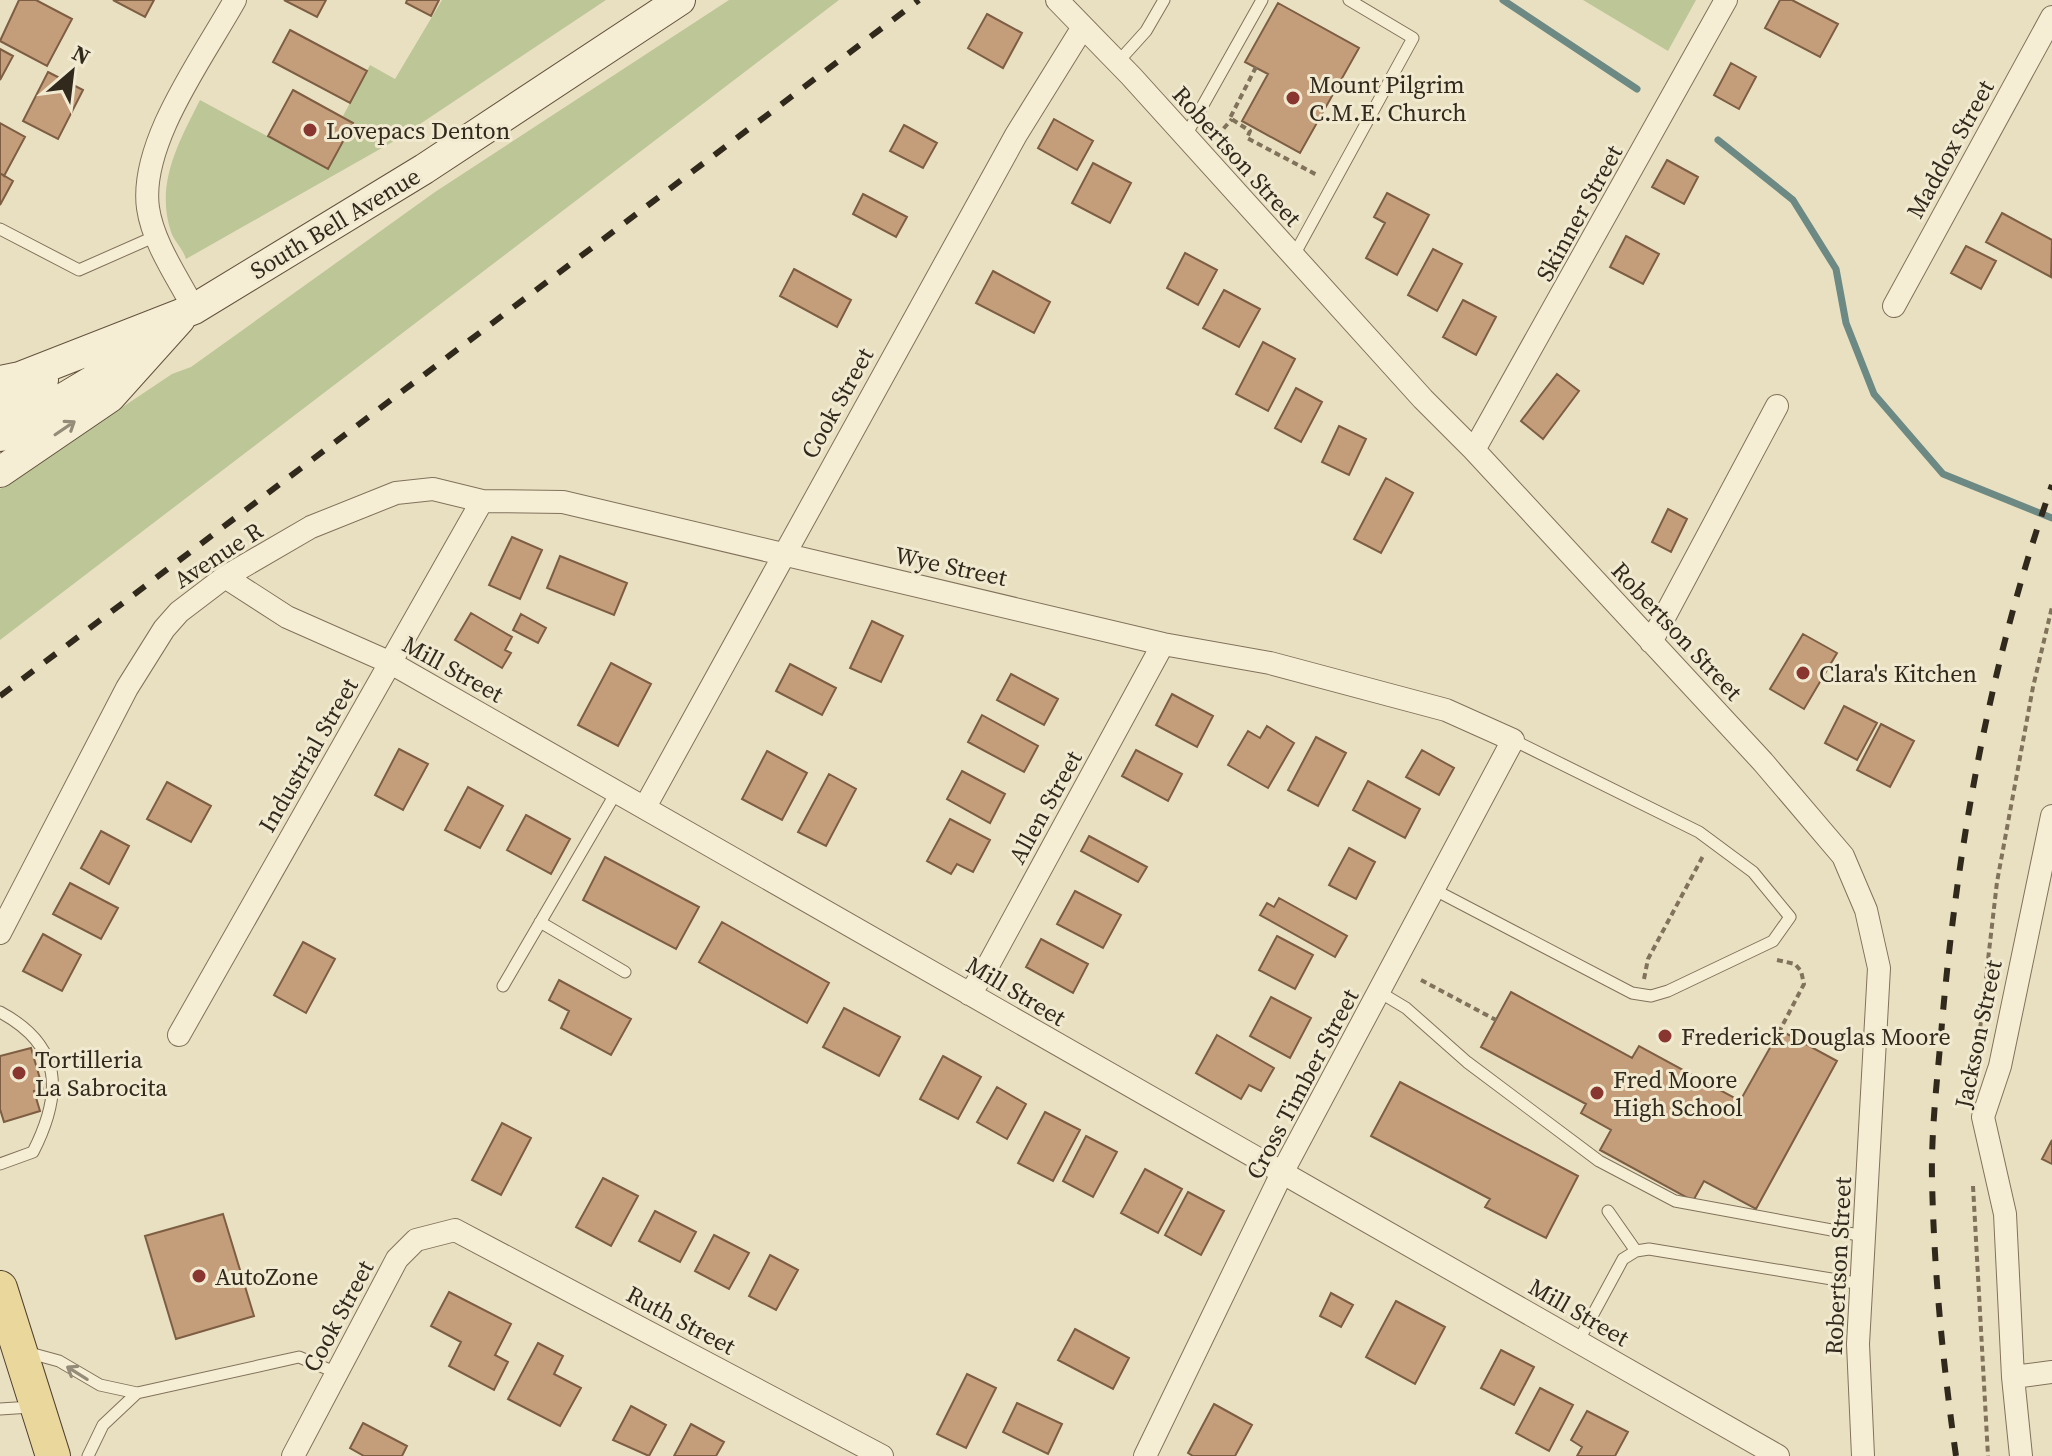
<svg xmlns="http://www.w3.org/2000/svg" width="2052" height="1456" viewBox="0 0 2052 1456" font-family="'Source Serif 4',serif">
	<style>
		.green { fill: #bdc697 }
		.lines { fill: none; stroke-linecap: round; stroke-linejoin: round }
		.stream { stroke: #6c8984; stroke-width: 7 }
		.building { fill: #c49e7b; stroke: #7e5e43; stroke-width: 2 }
		.service-casing { stroke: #81725b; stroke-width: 13 }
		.minor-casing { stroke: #81725b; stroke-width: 24 }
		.secondary-casing { stroke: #63533e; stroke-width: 32 }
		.primary-casing { stroke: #4f402f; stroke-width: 36 }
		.path { stroke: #81725b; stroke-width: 4; stroke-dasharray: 6 4; stroke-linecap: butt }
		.service { stroke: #f5edd4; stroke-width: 11 }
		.minor { stroke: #f5edd4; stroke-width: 22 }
		.secondary { stroke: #f5edd4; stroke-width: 30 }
		.primary { stroke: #ead79c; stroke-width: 34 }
		.rail { stroke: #32291d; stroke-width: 6; stroke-dasharray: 14 14; stroke-linecap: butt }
		.oneway { stroke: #948b78 }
		.poi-dot { fill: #8a3630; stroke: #f1ead0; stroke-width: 3 }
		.labels { text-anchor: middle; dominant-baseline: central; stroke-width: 6; stroke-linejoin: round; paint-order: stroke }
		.poi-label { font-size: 24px; fill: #32291d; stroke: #f1ead0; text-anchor: start }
		.street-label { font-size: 24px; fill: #32291d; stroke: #f1ead0 }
	</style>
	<rect width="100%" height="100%" fill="#e9e0c1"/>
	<path class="green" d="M 442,0 L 606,0 L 396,140 L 186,259 C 183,249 174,241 171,232 C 155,183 179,142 200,100 L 328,169 L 354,123 L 343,116 L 370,65 L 395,79 Z
		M 729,0 L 839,0 L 0,640 L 0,489 L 172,374 L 191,367 L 435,192 Z
		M 1583,0 L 1696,0 L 1668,51 Z"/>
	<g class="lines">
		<path class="stream" d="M 1503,0 L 1637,89
			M 1718,140 L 1793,200 L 1836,269 L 1846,323 L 1874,394 L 1943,474 L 2052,518"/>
	</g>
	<path class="building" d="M 19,0 L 36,0 L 72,19 L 47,66 L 0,41 Z
		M 113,0 L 154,0 L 145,17 Z
		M 284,0 L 326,0 L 317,17 Z
		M 407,0 L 439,0 L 431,16 L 406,3 Z
		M 1780,0 L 1792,0 L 1838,24 L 1820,57 L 1765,28 Z
		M 1278,3 L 1359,48 L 1300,153 L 1242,121 L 1268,74 L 1245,62 Z
		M 987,14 L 1022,33 L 1003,68 L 968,48 Z
		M 290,30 L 367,71 L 350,103 L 273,62 Z
		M 0,49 L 13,56 L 0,80 Z
		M 1731,63 L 1756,77 L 1739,109 L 1714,95 Z
		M 48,72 L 83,90 L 58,139 L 23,121 Z
		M 293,90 L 353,123 L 328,169 L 268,136 Z
		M 1054,119 L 1093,141 L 1077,170 L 1038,148 Z
		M 0,123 L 25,137 L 4,176 L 0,173 Z
		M 904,125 L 937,143 L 923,168 L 890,151 Z
		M 1667,160 L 1698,177 L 1684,204 L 1652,187 Z
		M 1093,163 L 1131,183 L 1110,223 L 1072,203 Z
		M 0,173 L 13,181 L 0,205 Z
		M 1387,193 L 1429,215 L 1397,275 L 1366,258 L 1385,223 L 1374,217 Z
		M 863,194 L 907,217 L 896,237 L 853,214 Z
		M 2002,213 L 2052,240 L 2051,277 L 1986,242 Z
		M 1626,236 L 1659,254 L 1643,284 L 1610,267 Z
		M 1966,246 L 1996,261 L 1981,289 L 1951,273 Z
		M 1433,249 L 1462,264 L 1437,311 L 1408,295 Z
		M 1185,253 L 1217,270 L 1198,305 L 1167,288 Z
		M 794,269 L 851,300 L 837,327 L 780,296 Z
		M 993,271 L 1050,302 L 1034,333 L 976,303 Z
		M 1224,290 L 1260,309 L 1239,347 L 1203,328 Z
		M 1463,300 L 1496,317 L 1476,355 L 1443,337 Z
		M 1263,342 L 1295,359 L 1268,411 L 1236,394 Z
		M 1557,374 L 1579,391 L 1543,439 L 1521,421 Z
		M 1296,388 L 1322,402 L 1301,442 L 1275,428 Z
		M 1339,426 L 1366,439 L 1349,475 L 1322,462 Z
		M 1386,478 L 1413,493 L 1381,553 L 1354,539 Z
		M 1668,509 L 1687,519 L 1671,552 L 1652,542 Z
		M 512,537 L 542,550 L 520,599 L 489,585 Z
		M 560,556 L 627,583 L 614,615 L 547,588 Z
		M 471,613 L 512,637 L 505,650 L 511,653 L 502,668 L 455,640 Z
		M 521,614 L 546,628 L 538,643 L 513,630 Z
		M 872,621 L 903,636 L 881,682 L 850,668 Z
		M 1803,634 L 1837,653 L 1804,709 L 1770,689 Z
		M 611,663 L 651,684 L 618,746 L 578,725 Z
		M 790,664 L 836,688 L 822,715 L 776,691 Z
		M 1011,674 L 1058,699 L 1044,725 L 997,700 Z
		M 1172,694 L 1213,716 L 1197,747 L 1156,725 Z
		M 1844,706 L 1877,723 L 1857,760 L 1825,743 Z
		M 982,715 L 1038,746 L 1024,772 L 968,742 Z
		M 1881,724 L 1914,741 L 1890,787 L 1857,770 Z
		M 1267,726 L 1294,743 L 1268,788 L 1228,765 L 1248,731 L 1260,738 Z
		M 1316,737 L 1346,753 L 1318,806 L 1288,790 Z
		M 399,749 L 428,764 L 403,810 L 375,795 Z
		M 1136,750 L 1182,774 L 1168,801 L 1122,776 Z
		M 1422,750 L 1454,768 L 1439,795 L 1406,777 Z
		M 767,751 L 807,773 L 782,820 L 742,799 Z
		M 962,771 L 1005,794 L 990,823 L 947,799 Z
		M 829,774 L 856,789 L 826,846 L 798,832 Z
		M 1368,781 L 1420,809 L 1405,838 L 1353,810 Z
		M 167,782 L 211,806 L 191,842 L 147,819 Z
		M 468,787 L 503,806 L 480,848 L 445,830 Z
		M 526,815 L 570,839 L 551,874 L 507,850 Z
		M 950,819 L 990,840 L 973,872 L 957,864 L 951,874 L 927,861 Z
		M 101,831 L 129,846 L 109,884 L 81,868 Z
		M 1089,836 L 1147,867 L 1138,882 L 1081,851 Z
		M 1349,848 L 1375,862 L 1356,899 L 1329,885 Z
		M 605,857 L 699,907 L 676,949 L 583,900 Z
		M 70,883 L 118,908 L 101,939 L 53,914 Z
		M 1075,891 L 1121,915 L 1103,948 L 1057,924 Z
		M 1279,898 L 1347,936 L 1335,957 L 1260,915 L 1267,903 L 1274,907 Z
		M 722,922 L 829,983 L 807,1023 L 699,962 Z
		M 43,934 L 81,955 L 62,991 L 23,971 Z
		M 1277,936 L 1313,955 L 1295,989 L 1259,970 Z
		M 1041,939 L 1088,964 L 1073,993 L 1026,967 Z
		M 303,942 L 335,959 L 306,1013 L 274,995 Z
		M 559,980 L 631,1019 L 611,1055 L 561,1028 L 569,1011 L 549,1000 Z
		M 1511,992 L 1632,1058 L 1639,1046 L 1740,1101 L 1780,1030 L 1837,1061 L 1756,1209 L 1704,1181 L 1693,1201 L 1600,1150 L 1611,1130 L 1581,1113 L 1586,1104 L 1481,1047 Z
		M 1271,997 L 1311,1018 L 1290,1058 L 1250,1036 Z
		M 844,1008 L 900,1037 L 879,1076 L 823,1047 Z
		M 1217,1035 L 1274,1068 L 1261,1091 L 1249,1085 L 1241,1099 L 1196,1073 Z
		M 31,1048 L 43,1089 L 34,1091 L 40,1111 L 4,1122 L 0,1109 L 0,1056 Z
		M 943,1056 L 981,1077 L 958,1119 L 920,1099 Z
		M 1400,1082 L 1578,1176 L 1546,1238 L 1485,1207 L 1490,1199 L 1371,1136 Z
		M 997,1087 L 1026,1104 L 1007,1139 L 977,1122 Z
		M 1045,1112 L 1080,1130 L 1053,1181 L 1018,1163 Z
		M 502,1123 L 531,1138 L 501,1195 L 472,1180 Z
		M 1086,1136 L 1117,1152 L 1093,1197 L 1063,1181 Z
		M 2052,1140 L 2052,1164 L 2042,1159 Z
		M 1145,1169 L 1182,1189 L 1158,1233 L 1121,1213 Z
		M 603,1178 L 638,1196 L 611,1246 L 576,1227 Z
		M 1188,1192 L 1224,1211 L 1201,1255 L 1165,1235 Z
		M 655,1211 L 696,1232 L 680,1262 L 639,1241 Z
		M 223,1214 L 254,1316 L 176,1339 L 145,1236 Z
		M 714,1235 L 749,1253 L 729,1289 L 695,1271 Z
		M 770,1255 L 798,1270 L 776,1310 L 749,1296 Z
		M 449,1292 L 511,1324 L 495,1355 L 508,1362 L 494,1390 L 449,1366 L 461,1342 L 431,1326 Z
		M 1331,1293 L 1353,1305 L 1341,1327 L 1320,1316 Z
		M 1396,1301 L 1445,1327 L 1415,1384 L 1366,1357 Z
		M 1075,1329 L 1129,1358 L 1113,1389 L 1058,1360 Z
		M 538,1343 L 563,1356 L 554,1374 L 581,1388 L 560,1426 L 508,1399 Z
		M 1501,1350 L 1534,1367 L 1514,1405 L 1481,1388 Z
		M 967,1374 L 996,1388 L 966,1448 L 937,1434 Z
		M 1540,1388 L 1573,1405 L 1549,1451 L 1516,1433 Z
		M 1017,1403 L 1062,1424 L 1048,1454 L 1003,1432 Z
		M 1214,1404 L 1252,1425 L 1235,1456 L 1193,1456 L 1188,1453 Z
		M 631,1406 L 666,1425 L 649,1456 L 613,1440 Z
		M 1587,1411 L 1628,1432 L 1615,1456 L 1577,1456 L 1582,1447 L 1571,1440 Z
		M 363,1423 L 407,1446 L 402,1456 L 364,1456 L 350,1448 Z
		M 691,1424 L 724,1442 L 716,1456 L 674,1456 Z"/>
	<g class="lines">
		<defs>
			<path id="service" d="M 1118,62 L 1146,31 L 1164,0
				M 1185,137 L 1262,0
				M 0,229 L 79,270 L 156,236
				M 1293,257 L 1413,38 L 1349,0
				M 1433,889 L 1632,993 L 1651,996 L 1668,991 L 1773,941 L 1790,917 L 1753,872 L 1699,832 L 1513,740
				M 540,922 L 625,972
				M 503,986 L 617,791
				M 1381,993 L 1406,1008 L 1467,1062 L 1599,1161 L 1675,1201 L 1864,1236
				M 0,1012 C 63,1046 63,1093 33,1152 L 0,1164
				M 1608,1211 L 1636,1251
				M 1578,1342 L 1623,1259 L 1636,1251 L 1649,1249 L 1862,1284
				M 26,1352 L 59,1361 L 100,1385 L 137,1393 L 299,1357 L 337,1373
				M 0,1409 L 31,1407
				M 88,1456 L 103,1425 L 137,1393"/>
			<path id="minor" d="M 1057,0 L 1131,76 L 1423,399 L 1474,450 L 1763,762 L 1843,856 L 1866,910 L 1879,968 L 1858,1344 L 1863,1456
				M 1894,306 L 2052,17
				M 194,309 C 178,278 153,243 148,208 C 139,143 204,56 235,0
				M 1474,450 L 1726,0
				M 225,577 L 287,617 L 391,663 L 1778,1456
				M 1651,642 L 1777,406
				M 645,807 L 1016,135 L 1083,27
				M 0,933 L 127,688 L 164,629 L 179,612 L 225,577 L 311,527 L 396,493 L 433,489 L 482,501 L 563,502 L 1163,644 L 1270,663 L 1446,710 L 1513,740 L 1283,1171 L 1145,1456
				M 969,994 L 984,973 L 1163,644
				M 179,1035 L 482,501
				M 2013,1377 L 2052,1372
				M 293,1456 L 397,1259 L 416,1240 L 455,1230 L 882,1456
				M 2021,1456 L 2013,1377 L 2005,1214 L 1983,1117 L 2000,1066 L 2052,816"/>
			<path id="secondary" d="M 0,381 L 20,377 L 194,309 L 424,169 L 680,0
				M 0,406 L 43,380
				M 0,436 L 136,355
				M 0,472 L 110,397 L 180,319"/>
			<path id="primary" d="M 0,1288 L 53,1456"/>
		</defs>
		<use href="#service" class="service-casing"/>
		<use href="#minor" class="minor-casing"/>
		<use href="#secondary" class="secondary-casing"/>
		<use href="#primary" class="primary-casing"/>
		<path class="path" d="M 1256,67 L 1230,118 L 1250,131 L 1247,138 L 1317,175
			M 1217,136 L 1232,119
			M 1777,960 L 1795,964 L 1801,971 L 1804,984 L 1780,1030
			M 1644,979 L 1648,959 L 1703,856
			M 1421,980 L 1496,1020
			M 1979,1038 L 1997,882 L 2033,687 L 2052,607
			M 1973,1186 L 1988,1456"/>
		<use href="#service" class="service"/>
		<use href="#minor" class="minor"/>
		<use href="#secondary" class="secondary"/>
		<use href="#primary" class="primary"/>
		<path class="rail" d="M 0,696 L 919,0
			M 1956,1456 C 1943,1364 1934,1273 1932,1179 C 1931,1128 1938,1074 1942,1023 C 1958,840 1991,658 2052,485"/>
	</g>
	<defs><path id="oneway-shaft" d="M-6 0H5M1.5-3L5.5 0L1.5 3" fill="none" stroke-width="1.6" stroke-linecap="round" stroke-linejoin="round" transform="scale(2)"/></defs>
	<g class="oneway">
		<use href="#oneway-shaft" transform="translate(65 428) rotate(-34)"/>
		<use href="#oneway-shaft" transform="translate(77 1373) rotate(-148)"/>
	</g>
	<g class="poi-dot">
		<circle cx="1293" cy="98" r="8"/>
		<circle cx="310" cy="130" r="8"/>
		<circle cx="1803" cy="673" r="8"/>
		<circle cx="1665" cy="1036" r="8"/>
		<circle cx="19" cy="1073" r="8"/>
		<circle cx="1597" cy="1093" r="8"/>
		<circle cx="199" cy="1276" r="8"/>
	</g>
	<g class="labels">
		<g class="poi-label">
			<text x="1309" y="84">Mount Pilgrim<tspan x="1309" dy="28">C.M.E. Church</tspan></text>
			<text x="326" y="130">Lovepacs Denton</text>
			<text x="1819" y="673">Clara's Kitchen</text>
			<text x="1681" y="1036">Frederick Douglas Moore</text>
			<text x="35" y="1059">Tortilleria<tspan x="35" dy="28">La Sabrocita</tspan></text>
			<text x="1613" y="1079">Fred Moore<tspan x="1613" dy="28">High School</tspan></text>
			<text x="215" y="1276">AutoZone</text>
		</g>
		<g class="street-label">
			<text transform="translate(1950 149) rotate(-61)">Maddox Street</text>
			<text transform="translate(1237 156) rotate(48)">Robertson Street</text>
			<text transform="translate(1579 213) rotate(-61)">Skinner Street</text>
			<text transform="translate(335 223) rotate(-31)">South Bell Avenue</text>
			<text transform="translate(837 403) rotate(-61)">Cook Street</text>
			<text transform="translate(218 555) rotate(-33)">Avenue R</text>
			<text transform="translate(951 566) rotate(12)">Wye Street</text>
			<text transform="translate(1677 631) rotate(47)">Robertson Street</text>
			<text transform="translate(453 669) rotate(29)">Mill Street</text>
			<text transform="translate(308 755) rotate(-60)">Industrial Street</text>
			<text transform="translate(1045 807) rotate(-61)">Allen Street</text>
			<text transform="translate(1016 991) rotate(31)">Mill Street</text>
			<text transform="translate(1978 1034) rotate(-78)">Jackson Street</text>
			<text transform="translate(1302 1084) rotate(-62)">Cross Timber Street</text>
			<text transform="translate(1838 1266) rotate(-87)">Robertson Street</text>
			<text transform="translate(1579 1312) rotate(30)">Mill Street</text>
			<text transform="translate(338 1316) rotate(-62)">Cook Street</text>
			<text transform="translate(681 1320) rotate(28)">Ruth Street</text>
		</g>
	</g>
	<g transform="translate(72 72) rotate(28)" stroke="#f1ead0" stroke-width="6" paint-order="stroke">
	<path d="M0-6L14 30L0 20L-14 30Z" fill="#32291d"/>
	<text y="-12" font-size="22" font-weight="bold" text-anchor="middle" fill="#32291d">N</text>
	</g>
</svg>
